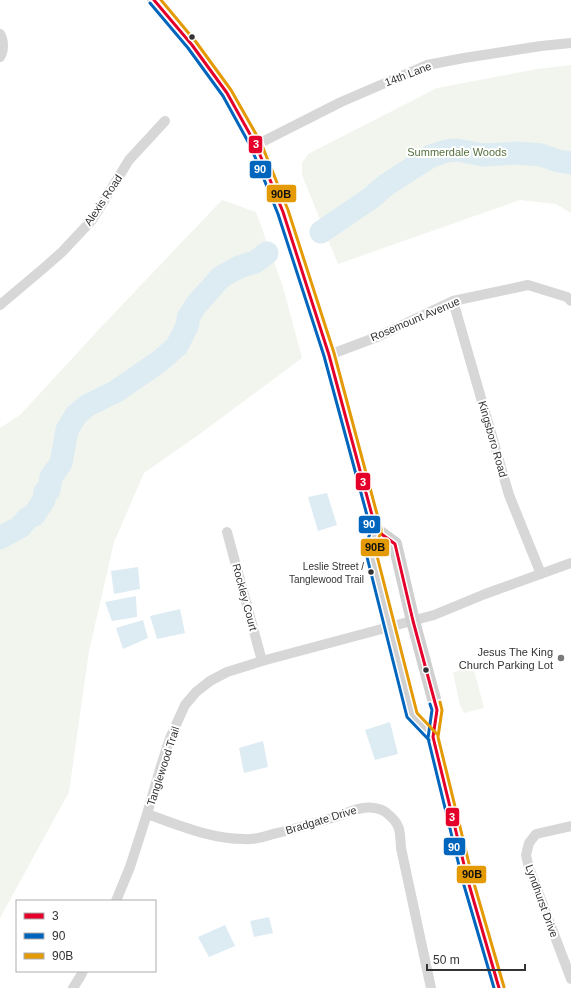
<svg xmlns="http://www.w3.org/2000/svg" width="571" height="988" viewBox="0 0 571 988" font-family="Helvetica,sans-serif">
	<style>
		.green { fill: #f1f5ed }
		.water { fill: #ddebf3 }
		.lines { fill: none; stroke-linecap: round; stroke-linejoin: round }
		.river { stroke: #ddebf3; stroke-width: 23 }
		.street { stroke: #d7d7d7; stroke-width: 10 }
		.secondary { stroke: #d0d0d0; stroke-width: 14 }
		.bus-1-casing { stroke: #fff; stroke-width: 6 }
		.bus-2-casing { stroke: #fff; stroke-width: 6 }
		.bus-3-casing { stroke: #fff; stroke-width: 6 }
		.bus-1 { stroke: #e4002b; stroke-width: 3 }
		.bus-2 { stroke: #0065bd; stroke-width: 3 }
		.bus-3 { stroke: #e39a05; stroke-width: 3 }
		.bus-dot { fill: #333; stroke: #fff; stroke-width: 1.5 }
		.poi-dot { fill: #7a7a7a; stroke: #fff; stroke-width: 1.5 }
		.labels { text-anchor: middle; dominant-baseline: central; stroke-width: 4; stroke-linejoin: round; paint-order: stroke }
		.bus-label { font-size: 10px; fill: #333; stroke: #fff; text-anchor: end }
		.street-label { font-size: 11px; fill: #333; stroke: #fff }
		.park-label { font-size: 11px; fill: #56703f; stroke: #fff }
		.poi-label { font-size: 11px; fill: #333; stroke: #fff; text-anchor: end }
		.line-badge { stroke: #fff; stroke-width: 1.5 }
		.badge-label { font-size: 11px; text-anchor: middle; font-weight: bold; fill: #fff }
		.pale-badge-label { font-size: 11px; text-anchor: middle; font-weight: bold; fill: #111 }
	</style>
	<rect width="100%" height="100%" fill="#fff"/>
	<path class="green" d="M 571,65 L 571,213 L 556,204 L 520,200 L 338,264 L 302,175 L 302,163 L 308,154 L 437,88 L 537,69 Z
		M 222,200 L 256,212 L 283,287 L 302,358 L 201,433 L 144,473 L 114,542 L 89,651 L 69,792 L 0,918 L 0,428 L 20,415 L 103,325 Z
		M 471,659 L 484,708 L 464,713 L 460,705 L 453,673 L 461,670 L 459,662 Z"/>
	<path class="water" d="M 327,493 L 337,525 L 318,531 L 308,497 Z
		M 138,567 L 140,589 L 114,594 L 111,571 Z
		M 136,596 L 137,617 L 112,621 L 105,602 Z
		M 180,609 L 185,633 L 157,639 L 150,616 Z
		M 143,620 L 148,638 L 123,649 L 116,628 Z
		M 390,722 L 398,754 L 375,760 L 365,730 Z
		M 263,741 L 268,767 L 244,773 L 239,748 Z
		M 269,917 L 273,933 L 254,937 L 250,921 Z
		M 225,925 L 235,946 L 209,957 L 198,937 Z"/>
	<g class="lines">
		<path class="river" d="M 321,232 L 371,198 L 386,185 L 431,156 L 447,151 L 457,150 L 483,155 L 517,153 L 541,155 L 558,161 L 571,163
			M 0,538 L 20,527 L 28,518 L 34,515 L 44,500 L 45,492 L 49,490 L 51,477 L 61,463 L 67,430 L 76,415 L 88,405 L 115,392 L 160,361 L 177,346 L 188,324 L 188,318 L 196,305 L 221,277 L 239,267 L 255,262 L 267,253"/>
		<path class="street" d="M 0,34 C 4,40 4,51 0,57
			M 256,145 L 341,102 L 427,65 L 464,58 L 541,46 L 571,43
			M 453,301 L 509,495 L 541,574
			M 0,305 L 45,267 L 62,252 L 92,220 L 118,178 L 129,160 L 165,121
			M 329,355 L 377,337 L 453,301 L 528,285 L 567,297 L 571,301
			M 227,532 L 262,661
			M 147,814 C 179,825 210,839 244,839 C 254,840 264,837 273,834 C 293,830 312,824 332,818 C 348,813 364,803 382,810 C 384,811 387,813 389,815 C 401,825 400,833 401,848 L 431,988
			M 571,826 L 536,834 L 529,843 L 526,855 L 529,868 L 571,979
			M 116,901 L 130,867 L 147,814 L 161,766 L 170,738 L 185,705 L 196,692 L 210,681 L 227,672 L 262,661 L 434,615 L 485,594 L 571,563
			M 73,988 L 80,977 L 83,971"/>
		<path class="secondary" d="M 154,0 L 192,45 L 227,93 L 256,145 L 283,212 L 329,355 L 376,530 L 370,548 L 412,715 L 433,737
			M 376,530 L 395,544 L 413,621 L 437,710 L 433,737 L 468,881 L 499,988"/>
		<defs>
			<path id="bus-1" d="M 154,0 L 192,45 L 227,93 L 256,145 L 283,212 L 329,355 L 376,530 L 395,544 L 413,621 L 437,710 L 433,737 L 468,881 L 499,988"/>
			<path id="bus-2" d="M 150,3 L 188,48 L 223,96 L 251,147 L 278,214 L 324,356 L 371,530 L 365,549 L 407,717 L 429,740
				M 430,704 L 432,710 L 428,738 L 463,882 L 494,988"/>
			<path id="bus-3" d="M 161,0 L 196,42 L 231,90 L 261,143 L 288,210 L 334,353 L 381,529 L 381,532 L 375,548 L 417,713 L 437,734
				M 440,702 L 442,710 L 438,737 L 473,880 L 504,987"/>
		</defs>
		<use href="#bus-1" class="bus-1-casing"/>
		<use href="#bus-2" class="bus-2-casing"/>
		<use href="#bus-3" class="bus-3-casing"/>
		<use href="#bus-1" class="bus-1"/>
		<use href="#bus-2" class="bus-2"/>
		<use href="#bus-3" class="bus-3"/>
	</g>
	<g class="bus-dot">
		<circle cx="192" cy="37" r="3.5"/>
		<circle cx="371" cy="572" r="3.5"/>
		<circle cx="426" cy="670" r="3.5"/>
	</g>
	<circle class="poi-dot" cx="561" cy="658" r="4"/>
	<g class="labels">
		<g class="bus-label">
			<text x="364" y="566">Leslie Street /<tspan x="364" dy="13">Tanglewood Trail</tspan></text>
		</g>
		<g class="street-label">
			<text transform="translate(408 74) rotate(-21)">14th Lane</text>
			<text transform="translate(103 200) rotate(-56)">Alexis Road</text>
			<text transform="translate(415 319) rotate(-23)">Rosemount Avenue</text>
			<text transform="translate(493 439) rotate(74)">Kingsboro Road</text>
			<text transform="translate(245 597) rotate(75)">Rockley Court</text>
			<text transform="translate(163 766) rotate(-72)">Tanglewood Trail</text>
			<text transform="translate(321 820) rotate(-17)">Bradgate Drive</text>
			<text transform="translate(542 901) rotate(70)">Lyndhurst Drive</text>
		</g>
		<g class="park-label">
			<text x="457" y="152">Summerdale Woods</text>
		</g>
		<g class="poi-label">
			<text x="553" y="652">Jesus The King<tspan x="553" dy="13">Church Parking Lot</tspan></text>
		</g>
	</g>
	<g class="line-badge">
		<rect x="248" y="135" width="15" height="19" rx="4" fill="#e4002b"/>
		<rect x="249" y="160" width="23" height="19" rx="4" fill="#0065bd"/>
		<rect x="266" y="184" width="31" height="19" rx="4" fill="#e39a05"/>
		<rect x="355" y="472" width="16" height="19" rx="4" fill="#e4002b"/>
		<rect x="358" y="515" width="23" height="19" rx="4" fill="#0065bd"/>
		<rect x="360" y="538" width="30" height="19" rx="4" fill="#e39a05"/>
		<rect x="445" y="807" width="15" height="20" rx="4" fill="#e4002b"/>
		<rect x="443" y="837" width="23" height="19" rx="4" fill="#0065bd"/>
		<rect x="456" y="865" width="31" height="19" rx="4" fill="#e39a05"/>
	</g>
	<g class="badge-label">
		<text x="256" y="148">3</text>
		<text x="260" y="173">90</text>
		<text x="363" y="486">3</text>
		<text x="369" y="528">90</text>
		<text x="452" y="821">3</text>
		<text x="454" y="851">90</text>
	</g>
	<g class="pale-badge-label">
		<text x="281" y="198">90B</text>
		<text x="375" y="551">90B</text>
		<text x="472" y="878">90B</text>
	</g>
	<rect x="16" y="900" width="140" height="72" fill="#ffffff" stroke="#adadad"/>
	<rect x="24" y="913" width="20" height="6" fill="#e4002b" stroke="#adadad"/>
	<text x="52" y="920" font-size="12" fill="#333333">3</text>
	<rect x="24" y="933" width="20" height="6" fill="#0065bd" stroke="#adadad"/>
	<text x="52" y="940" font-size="12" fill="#333333">90</text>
	<rect x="24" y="953" width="20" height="6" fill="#e39a05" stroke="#adadad"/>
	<text x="52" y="960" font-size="12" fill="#333333">90B</text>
	<path d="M427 964v6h98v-6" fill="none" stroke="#333333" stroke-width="2"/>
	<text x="433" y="964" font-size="12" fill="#333333" stroke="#ffffff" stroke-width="3" paint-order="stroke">50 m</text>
</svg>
